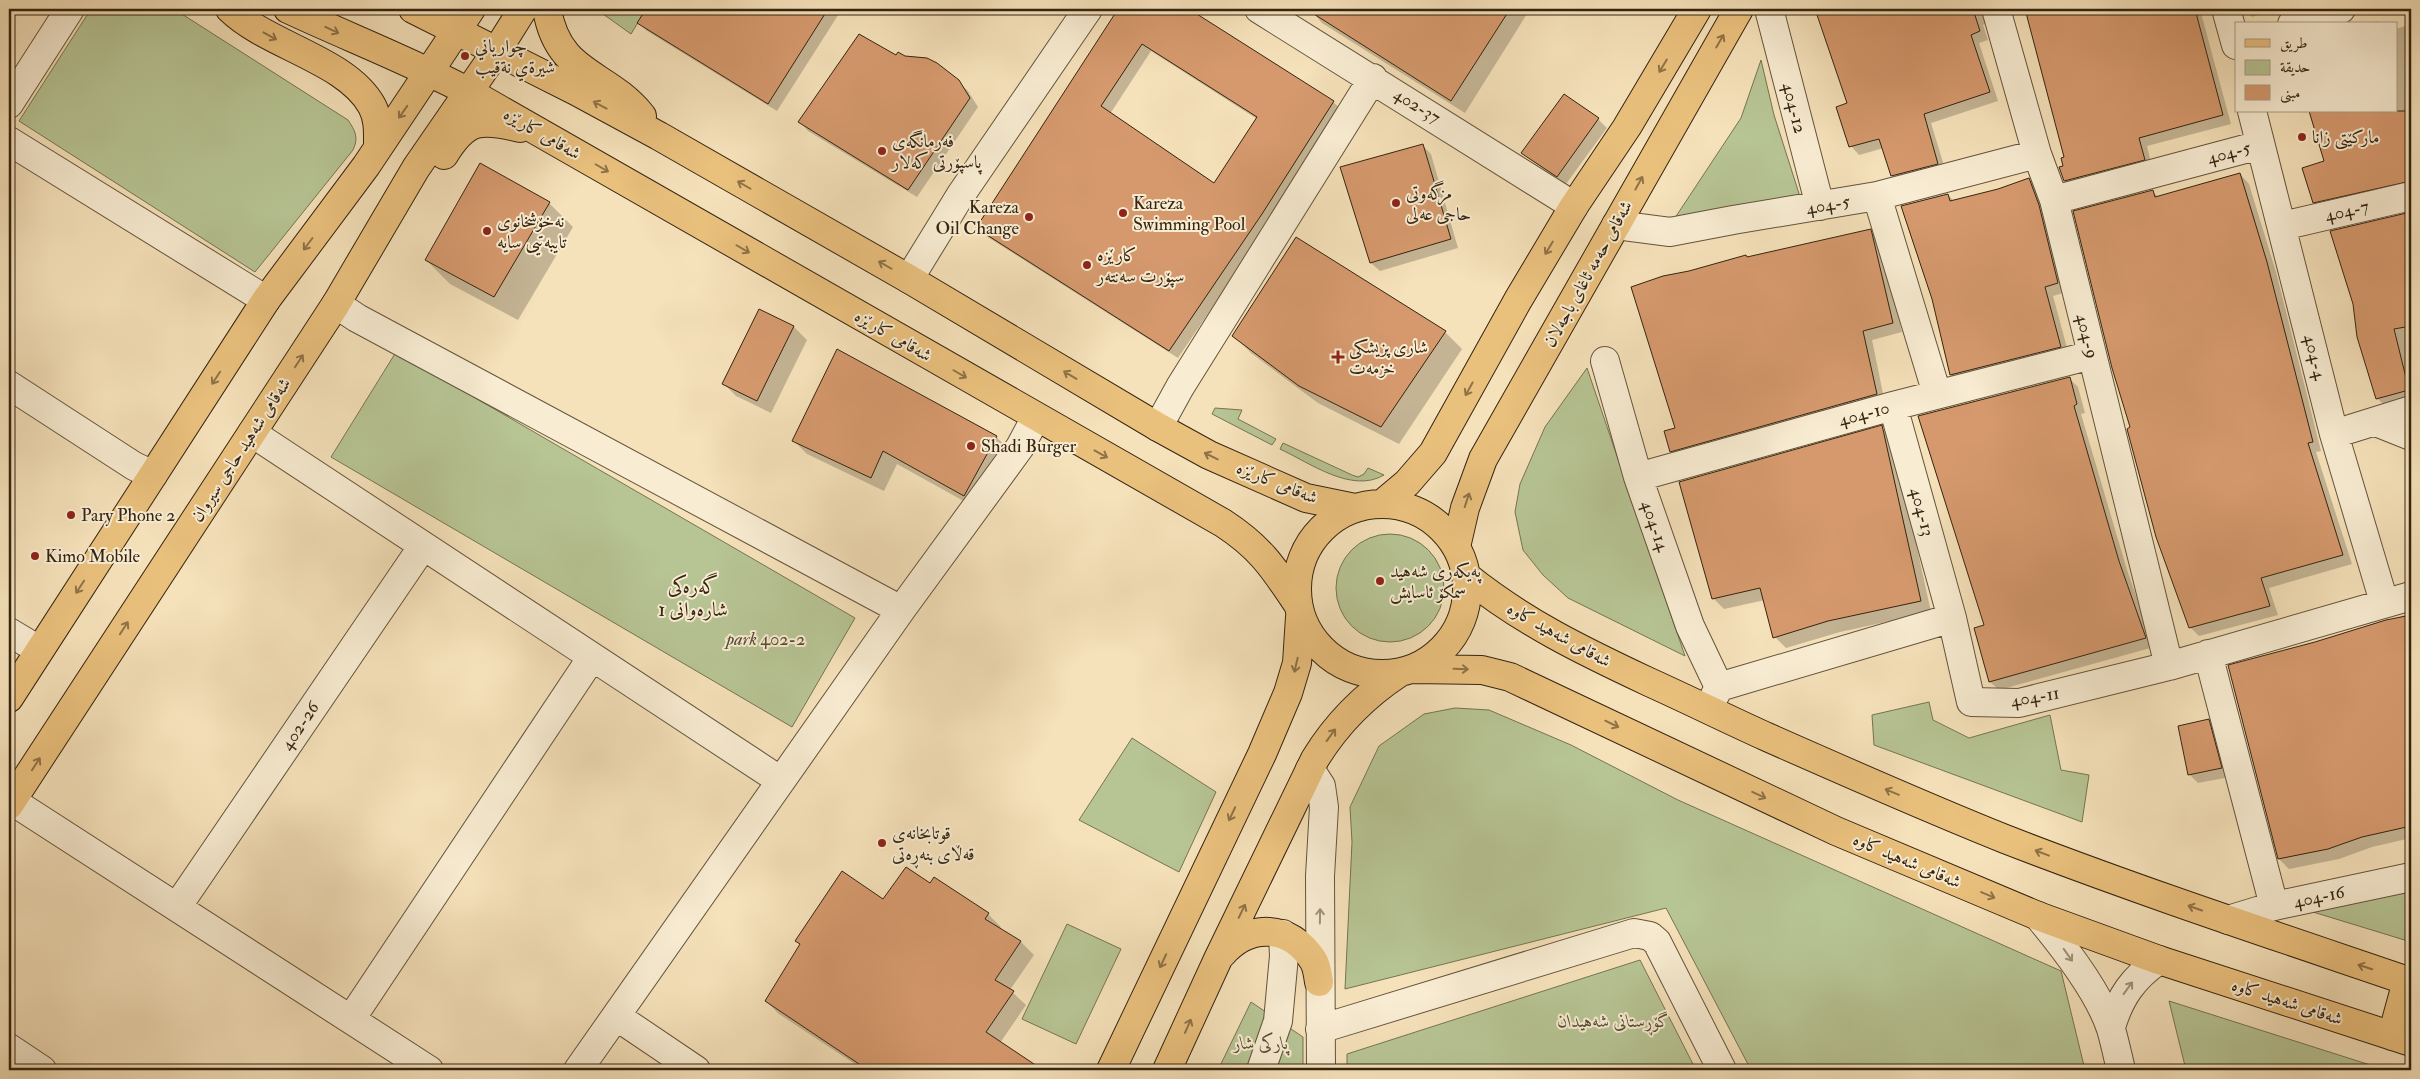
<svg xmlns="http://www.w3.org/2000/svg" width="2420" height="1079" viewBox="0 0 2420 1079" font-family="'IM FELL Double Pica',Amiri,serif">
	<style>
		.green { fill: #b7c494; stroke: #767452 }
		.shadow { fill: #0003; fill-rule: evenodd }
		.building { fill: #d5996d; stroke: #342411; fill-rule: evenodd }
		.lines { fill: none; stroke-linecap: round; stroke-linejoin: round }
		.minor-casing { stroke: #64533b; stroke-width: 30 }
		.major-casing { stroke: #342411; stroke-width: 30 }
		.minor { stroke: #f8ecd2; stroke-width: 28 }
		.major { stroke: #eac07d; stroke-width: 28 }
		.oneway { stroke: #8f7247 }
		.oneway2 { stroke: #a0927b }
		.poi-dot { fill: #8f2418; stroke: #f8ecd2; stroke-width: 2 }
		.labels { text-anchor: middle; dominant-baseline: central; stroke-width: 4; stroke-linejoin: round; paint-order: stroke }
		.poi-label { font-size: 18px; fill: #342411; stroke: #f8ecd2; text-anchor: start }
		.street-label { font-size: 18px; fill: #342411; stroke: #f8ecd2 }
		.park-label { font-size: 18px; font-style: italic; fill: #554c32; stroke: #f8ecd2 }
		.quarter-label { font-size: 20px; fill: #342411; stroke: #f8ecd2 }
	</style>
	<rect width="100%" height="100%" fill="#f5e1ba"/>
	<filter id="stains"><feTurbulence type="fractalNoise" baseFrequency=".004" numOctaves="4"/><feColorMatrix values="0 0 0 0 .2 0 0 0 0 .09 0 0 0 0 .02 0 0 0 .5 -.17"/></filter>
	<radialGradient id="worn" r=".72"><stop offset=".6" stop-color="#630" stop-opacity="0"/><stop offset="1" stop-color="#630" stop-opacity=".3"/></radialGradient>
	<path class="green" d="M 91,9 L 174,9 L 348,120 C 355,130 359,138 353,150 L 255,272 L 19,121 Z
		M 596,9 L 646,9 L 631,34 Z
		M 1761,60 L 1774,115 L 1802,203 L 1663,236 L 1741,118 Z
		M 396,352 L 855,618 L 792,727 L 331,457 Z
		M 1587,368 L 1685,656 L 1568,598 L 1543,575 L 1523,550 L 1515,512 L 1520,484 L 1545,427 Z
		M 1215,408 L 1242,410 L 1238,419 L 1276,439 L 1272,445 L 1212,414 Z
		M 1283,443 L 1352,475 L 1358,477 L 1364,474 L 1368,468 L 1384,475 C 1352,494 1310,463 1280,449 Z
		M1336 588a54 54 0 1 1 108 0a54 54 0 1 1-108 0Z
		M 1929,702 L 1933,720 L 1969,738 L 2050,715 L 2061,770 L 2089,775 L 2082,822 L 1874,745 L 1872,715 Z
		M 1455,708 L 1489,710 L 1571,745 L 1678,800 L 2061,971 L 2085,1070 L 1751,1070 L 1666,908 L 1345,989 L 1352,842 L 1350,807 L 1379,746 L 1424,714 Z
		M 1132,738 L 1216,792 L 1179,872 L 1079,820 Z
		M 2411,891 L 2411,942 L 2313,912 Z
		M 1067,924 L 1121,949 L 1076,1044 L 1022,1019 Z
		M 1640,960 L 1696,1070 L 1347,1070 L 1347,1054 Z
		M 2169,1001 L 2386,1070 L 2186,1070 Z
		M 1251,1002 L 1303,1037 L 1303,1070 L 1218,1070 Z"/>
	<path class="shadow" d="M 647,9 L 842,9 L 777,111 L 647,31 L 638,23 Z
		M 1119,9 L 1187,9 L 1333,102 L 1342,110 L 1270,222 L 1178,358 L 986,236 L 977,228 ZM 1151,51 L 1257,119 L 1215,185 L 1110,114 Z
		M 1310,9 L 1530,9 L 1465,113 L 1322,23 Z
		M 1816,9 L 1991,9 L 1989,22 L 1983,25 L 1988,40 L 1979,43 L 1998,101 L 1931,123 L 1946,172 L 1901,184 L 1893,175 L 1884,148 L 1859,155 L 1851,146 L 1848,104 Z
		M 2026,9 L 2200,9 L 2231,124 L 2147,146 L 2152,168 L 2074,189 L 2065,181 L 2065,158 Z
		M 2244,9 L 2276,9 L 2252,17 Z
		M 2377,21 L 2380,24 L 2366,24 Z
		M 2411,24 L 2411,192 L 2325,212 L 2314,202 L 2325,162 L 2396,111 L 2396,29 Z
		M 949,73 L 968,91 L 978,107 L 917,197 L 808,131 L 800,122 Z
		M 1598,119 L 1607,128 L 1566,184 L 1532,161 L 1523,153 Z
		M 1422,145 L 1431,154 L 1458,248 L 1380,271 L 1371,263 L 1342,168 Z
		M 480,165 L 549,203 L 573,227 L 518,320 L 450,284 L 426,260 Z
		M 2240,174 L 2249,184 L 2276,272 L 2321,451 L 2316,452 L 2352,564 L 2269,588 L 2278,615 L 2199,636 L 2190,627 L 2132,428 L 2152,191 L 2158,197 Z
		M 2029,179 L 2038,188 L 2066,292 L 2053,296 L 2069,355 L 1960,383 L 1951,375 L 1948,195 L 1954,201 L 1999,190 Z
		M 2411,213 L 2411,402 L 2388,409 L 2377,398 L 2355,303 L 2331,232 Z
		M 1870,230 L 1879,239 L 1902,332 L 1872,340 L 1885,403 L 1681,460 L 1671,451 L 1676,429 L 1748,258 Z
		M 794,327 L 807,340 L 771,413 L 736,396 L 723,383 Z
		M 1445,332 L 1462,349 L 1399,444 L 1318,403 L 1251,353 L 1234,336 Z
		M 2069,378 L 2078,387 L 2085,413 L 2081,414 L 2127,570 L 2154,647 L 1999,690 L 1990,682 L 1975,629 L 1985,626 Z
		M 1882,427 L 1893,438 L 1931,612 L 1840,632 L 1786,648 L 1775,637 L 1765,600 L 1724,609 L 1713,598 Z
		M 996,437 L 1010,450 L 978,509 L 897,464 L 884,491 L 807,454 L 793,440 Z
		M 2411,516 L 2411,532 L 2406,517 Z
		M 2411,613 L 2411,838 L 2372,847 L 2339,859 L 2289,869 L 2279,859 L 2316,644 Z
		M 2208,720 L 2217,729 L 2230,777 L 2198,783 L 2190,775 Z
		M 930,885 L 988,914 L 1001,927 L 1000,929 L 1021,942 L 1034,955 L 1010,990 L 1026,1005 L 1000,1043 L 1026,1060 L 1036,1070 L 864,1070 L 779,1014 L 766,1001 L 801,945 L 797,941 L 884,901 Z"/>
	<path class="building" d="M 646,9 L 828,9 L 768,104 L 637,23 Z
		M 1118,9 L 1189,9 L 1334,101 L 1262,214 L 1169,351 L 976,228 ZM 1142,44 L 1257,117 L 1214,183 L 1101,106 Z
		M 1306,9 L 1510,9 L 1451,101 Z
		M 1815,9 L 1973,9 L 1980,31 L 1971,35 L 1990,92 L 1924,114 L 1938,164 L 1891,176 L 1879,139 L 1849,147 L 1836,107 L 1847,103 Z
		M 2025,9 L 2195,9 L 2223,115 L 2139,138 L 2145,160 L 2064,181 L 2059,167 L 2063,166 L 2061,158 L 2064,157 Z
		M 859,34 L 896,55 L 898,52 L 905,56 L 927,58 L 937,63 L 959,80 L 970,98 L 908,190 L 798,122 Z
		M 1564,94 L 1599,118 L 1557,177 L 1521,153 Z
		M 2309,111 L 2411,111 L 2411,181 L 2313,203 L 2302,168 L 2324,161 Z
		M 1423,144 L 1451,239 L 1370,263 L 1340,167 Z
		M 480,163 L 550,202 L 494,297 L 425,260 Z
		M 2240,173 L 2267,262 L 2313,442 L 2308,443 L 2343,555 L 2261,578 L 2270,606 L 2189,628 L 2156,537 L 2127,429 L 2130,427 L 2112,368 L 2073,211 L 2153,190 L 2155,197 Z
		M 2029,178 L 2039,205 L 2058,283 L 2045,287 L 2061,347 L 1950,375 L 1932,299 L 1901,206 L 1948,194 L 1950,201 L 1998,189 Z
		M 2411,212 L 2411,326 L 2394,329 L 2409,390 L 2376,399 L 2357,337 L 2353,304 L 2330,231 Z
		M 1871,229 L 1893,323 L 1863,331 L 1877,394 L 1670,452 L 1664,431 L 1675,428 L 1631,287 L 1663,276 L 1689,271 L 1746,255 L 1747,257 Z
		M 1296,237 L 1446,331 L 1381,427 L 1299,386 L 1232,336 Z
		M 759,309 L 794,326 L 757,401 L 722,384 Z
		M 837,349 L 997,436 L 964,496 L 883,451 L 871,478 L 792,441 Z
		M 2070,377 L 2077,404 L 2074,406 L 2119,561 L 2146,638 L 1989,682 L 1974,628 L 1984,625 L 1918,416 Z
		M 1882,425 L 1921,601 L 1828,621 L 1773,638 L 1760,588 L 1712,599 L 1679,482 Z
		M 2411,615 L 2411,826 L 2362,837 L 2328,849 L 2278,859 L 2228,665 L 2315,642 L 2386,620 Z
		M 2209,719 L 2222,768 L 2188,775 L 2178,726 Z
		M 906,867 L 930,883 L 934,877 L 989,913 L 985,919 L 1021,941 L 995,980 L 1014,991 L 986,1032 L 1043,1070 L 868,1070 L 765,1001 L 800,944 L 795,941 L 842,871 L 883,899 Z"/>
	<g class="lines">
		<defs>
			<path id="minor" d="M 1259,9 L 1574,206
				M 1769,9 L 1820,206
				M 1996,9 L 2037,154 L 2054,200 L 2169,666
				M 2226,9 L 2236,45
				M 2292,24 L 2341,9
				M 9,104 L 70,9
				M 2252,111 L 2334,434 L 2384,602
				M 9,141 L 266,300
				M 1877,196 L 1937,394
				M 2054,200 L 2260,145
				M 1616,225 L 1670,232 L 1733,220 L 1877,196 L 2037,154
				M 2282,226 L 2411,196
				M 909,279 L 960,196 L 1088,9
				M 336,304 L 357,318 L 901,610
				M 1605,361 L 1638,477 L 1690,626 L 1719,687
				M 9,385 L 134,466 L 153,475
				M 1893,406 L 1952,618 L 1971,702 L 2019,703 L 2169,666 L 2411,596
				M 2376,422 L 2411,436
				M 1158,427 L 1180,387 L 1373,78
				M 252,433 L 781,781
				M 2334,434 L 2411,410
				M 1638,477 L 1893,406 L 2092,355
				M 9,632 L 39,650
				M 2208,654 L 2274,906
				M 1711,703 L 1719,687 L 1952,618
				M 1310,769 L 1321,786 L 1324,807 L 1320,876 L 1321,1070
				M 12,801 L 429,1070
				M 177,907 L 423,546
				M 2038,916 C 2063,946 2099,992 2111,1029 C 2115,1043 2118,1057 2121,1070
				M 2228,920 L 2274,906 L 2411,877
				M 616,1016 L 696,1070
				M 351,1019 L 592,657
				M 2111,1027 C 2120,997 2133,978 2159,960
				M 1320,1029 L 1634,933 L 1650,936 L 1657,942 L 1722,1070
				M 9,1048 L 42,1070
				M 578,1070 L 901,610 L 1020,447 L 1036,417
				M 1261,1070 L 1278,1021 L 1284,956 L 1283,934"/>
			<path id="major" d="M 230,9 C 268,46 347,60 372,106 C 379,119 378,133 378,147
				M 288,9 C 348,37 410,61 469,92 L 1223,523 C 1260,547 1273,567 1297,603
				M 413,9 L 576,91 L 659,136 L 909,279 L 1158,427 L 1209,455 L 1306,498 L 1355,508
				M 547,9 C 558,76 606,71 642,116
				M 444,155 C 466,119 480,118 520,128
				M1297 589a85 85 0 1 1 170 0a85 85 0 1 1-170 0Z
				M 1382,504 L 1407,483 L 1433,453 L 1518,300 L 1574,206 L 1627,127 L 1697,9
				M 1456,547 L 1465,508 L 1483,459 L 1739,9
				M 1466,576 C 1523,622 1583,651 1649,682 C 1689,700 1727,719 1767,737 C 1846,772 1925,807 2005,839 C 2139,891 2276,936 2411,982
				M 1412,669 L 1482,670 L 1510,677 L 1836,831 L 2038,916 L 2159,960 L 2411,1042
				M 9,698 L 266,300 L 366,166 L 471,9
				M 9,805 L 336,304 L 416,168 L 496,52 L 523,9
				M 1222,954 C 1249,923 1290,924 1313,960 C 1317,966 1318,975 1319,982
				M 2392,1036 L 2407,981
				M 1111,1070 L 1262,754 L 1288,693 L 1297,663 L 1300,617
				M 1167,1070 L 1218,959 L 1315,759 C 1337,723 1364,696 1399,673"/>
		</defs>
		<use href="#minor" class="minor-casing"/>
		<use href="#major" class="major-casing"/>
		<use href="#minor" class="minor"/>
		<use href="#major" class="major"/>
	</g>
	<defs><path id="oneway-shaft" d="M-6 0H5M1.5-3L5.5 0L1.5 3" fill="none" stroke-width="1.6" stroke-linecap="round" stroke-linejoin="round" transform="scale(1.25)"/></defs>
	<g class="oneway">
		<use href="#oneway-shaft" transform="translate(332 30) rotate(25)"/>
		<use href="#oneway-shaft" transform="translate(270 36) rotate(29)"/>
		<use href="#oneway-shaft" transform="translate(1720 41) rotate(-60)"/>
		<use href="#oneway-shaft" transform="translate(1663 66) rotate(121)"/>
		<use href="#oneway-shaft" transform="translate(600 105) rotate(-152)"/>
		<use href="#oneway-shaft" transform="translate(403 112) rotate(125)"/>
		<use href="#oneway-shaft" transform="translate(602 168) rotate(30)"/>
		<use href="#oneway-shaft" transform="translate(1639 183) rotate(-61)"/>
		<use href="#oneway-shaft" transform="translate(744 185) rotate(-150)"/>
		<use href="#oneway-shaft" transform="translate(308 244) rotate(127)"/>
		<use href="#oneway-shaft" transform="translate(1549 248) rotate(121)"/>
		<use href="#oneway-shaft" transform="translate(743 249) rotate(30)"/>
		<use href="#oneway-shaft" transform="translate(885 265) rotate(-150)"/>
		<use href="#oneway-shaft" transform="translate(299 361) rotate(-57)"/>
		<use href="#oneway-shaft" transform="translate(960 374) rotate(30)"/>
		<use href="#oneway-shaft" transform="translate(1070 375) rotate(-149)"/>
		<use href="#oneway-shaft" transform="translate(216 378) rotate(123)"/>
		<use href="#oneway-shaft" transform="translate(1469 389) rotate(119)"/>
		<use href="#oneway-shaft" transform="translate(1101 454) rotate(29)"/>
		<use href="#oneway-shaft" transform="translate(1211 456) rotate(-154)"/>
		<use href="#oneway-shaft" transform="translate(1467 500) rotate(-72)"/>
		<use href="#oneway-shaft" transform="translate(80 587) rotate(123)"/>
		<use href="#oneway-shaft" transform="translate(124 628) rotate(-57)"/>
		<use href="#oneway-shaft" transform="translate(1296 665) rotate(103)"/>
		<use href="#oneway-shaft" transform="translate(1461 669) rotate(2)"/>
		<use href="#oneway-shaft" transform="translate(1612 724) rotate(26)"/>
		<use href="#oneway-shaft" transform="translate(1331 735) rotate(-54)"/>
		<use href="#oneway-shaft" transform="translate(36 764) rotate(-57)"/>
		<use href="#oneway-shaft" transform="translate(1892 792) rotate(-157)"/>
		<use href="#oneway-shaft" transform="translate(1759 795) rotate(25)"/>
		<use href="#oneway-shaft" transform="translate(1232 814) rotate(115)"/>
		<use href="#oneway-shaft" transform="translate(2042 853) rotate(-159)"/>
		<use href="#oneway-shaft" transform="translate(1988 895) rotate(23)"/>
		<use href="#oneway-shaft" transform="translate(2195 908) rotate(-161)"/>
		<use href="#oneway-shaft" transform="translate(1242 911) rotate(-64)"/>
		<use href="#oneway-shaft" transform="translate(1163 961) rotate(115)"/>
		<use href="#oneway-shaft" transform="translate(2365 967) rotate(-162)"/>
		<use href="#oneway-shaft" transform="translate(1188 1026) rotate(-66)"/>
	</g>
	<g class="oneway2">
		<use href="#oneway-shaft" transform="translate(1320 916) rotate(-89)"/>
		<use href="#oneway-shaft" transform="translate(2068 955) rotate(55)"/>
		<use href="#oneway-shaft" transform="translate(2128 988) rotate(-54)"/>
	</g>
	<g class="poi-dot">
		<circle cx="465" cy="56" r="5"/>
		<circle cx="2302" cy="137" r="5"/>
		<circle cx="882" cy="151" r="5"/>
		<circle cx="1396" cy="203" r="5"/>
		<circle cx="1123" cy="213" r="5"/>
		<circle cx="1029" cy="217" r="5"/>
		<circle cx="487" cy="231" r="5"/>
		<circle cx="1087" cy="265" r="5"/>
		<path d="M1335.5 349.5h5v5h5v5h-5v5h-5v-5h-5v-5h5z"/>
		<circle cx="971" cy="446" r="5"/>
		<circle cx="71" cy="515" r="5"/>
		<circle cx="35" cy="556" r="5"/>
		<circle cx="1380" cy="581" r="5"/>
		<circle cx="882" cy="843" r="5"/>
	</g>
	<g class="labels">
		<g class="poi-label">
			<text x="475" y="46">چوارياني<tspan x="475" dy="21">شيرةي نةقيب</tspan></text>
			<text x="2312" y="137">مارکێتی زانا</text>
			<text x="892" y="141">فەرمانگەی<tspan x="892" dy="21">پاسپۆرتی کەلار</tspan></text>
			<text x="1406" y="193">مزگەوتی<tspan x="1406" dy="21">حاجی عەلی</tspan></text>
			<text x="1133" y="203">Kareza<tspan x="1133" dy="21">Swimming Pool</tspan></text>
			<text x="1019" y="207" text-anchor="end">Kareza<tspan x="1019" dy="21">Oil Change</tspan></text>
			<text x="497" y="221">نەخۆشخانوی<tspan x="497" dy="21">تایبەتیی سایە</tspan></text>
			<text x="1097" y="255">کارێزە<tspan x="1097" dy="21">سپۆرت سەنتەر</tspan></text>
			<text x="1349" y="347">شاری پزیشکی<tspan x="1349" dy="21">خزمەت</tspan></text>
			<text x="981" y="446">Shadi Burger</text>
			<text x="81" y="515">Pary Phone 2</text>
			<text x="45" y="556">Kimo Mobile</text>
			<text x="1390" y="571">پەیکەری شەهید<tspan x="1390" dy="21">سمکۆ ئاسایش</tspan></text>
			<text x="892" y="833">قوتابخانەی<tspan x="892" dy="21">قەڵای بنەڕەتی</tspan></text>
		</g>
		<g class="street-label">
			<text transform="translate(1417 106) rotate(32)">402-37</text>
			<text transform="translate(1794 108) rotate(76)">404-12</text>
			<text transform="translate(542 134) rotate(30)">شەقامی کارێزە</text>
			<text transform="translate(2229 153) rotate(-15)">404-5</text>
			<text transform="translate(1828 205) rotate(-10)">404-5</text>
			<text transform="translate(2347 211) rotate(-13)">404-7</text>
			<text transform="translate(1588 274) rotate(-61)">شەقامی حەمە ئاغای باجەلان</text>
			<text transform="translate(893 336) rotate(30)">شەقامی کارێزە</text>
			<text transform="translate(2087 336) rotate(76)">404-9</text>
			<text transform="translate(2315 357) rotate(76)">404-4</text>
			<text transform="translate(1864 414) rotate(-15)">404-10</text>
			<text transform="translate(241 450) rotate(-57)">شەقامی شەهید حاجی سیروان</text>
			<text transform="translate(1277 483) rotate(22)">شەقامی کارێزە</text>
			<text transform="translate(1922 512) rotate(75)">404-13</text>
			<text transform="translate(1655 526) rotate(71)">404-14</text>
			<text transform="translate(1559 635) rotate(29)">شەقامی شەهید کاوە</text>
			<text transform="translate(2035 697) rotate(-10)">404-11</text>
			<text transform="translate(300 726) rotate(-56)">402-26</text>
			<text transform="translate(1907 861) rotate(23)">شەقامی شەهید کاوە</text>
			<text transform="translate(2319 897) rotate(-12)">404-16</text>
			<text transform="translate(2287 1002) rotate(18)">شەقامی شەهید کاوە</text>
		</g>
		<g class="park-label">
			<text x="766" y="639">park 402-2</text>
			<text x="1614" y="1021">گۆڕستانی شەهیدان</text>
			<text x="1261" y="1043">پارکی شار</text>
		</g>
		<g class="quarter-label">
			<text x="693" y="586">گەرەکی<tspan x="693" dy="23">شارەوانی 1</tspan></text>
		</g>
	</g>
	<rect width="2420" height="1079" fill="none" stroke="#f5e1ba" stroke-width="30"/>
	<rect x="10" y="10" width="2400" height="1059" fill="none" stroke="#342411" stroke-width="2.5"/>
	<rect x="15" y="15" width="2390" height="1049" fill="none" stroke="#342411"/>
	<rect x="2235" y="22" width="162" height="90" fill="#f8ecd2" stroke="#aa9c85"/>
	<rect x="2245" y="39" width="25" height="8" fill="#eac07d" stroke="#aa9c85"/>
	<text x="2280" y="48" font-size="15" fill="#342411">طريق</text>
	<rect x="2245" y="60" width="25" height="15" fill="#b7c494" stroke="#aa9c85"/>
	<text x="2280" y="72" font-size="15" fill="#342411">حديقة</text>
	<rect x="2245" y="85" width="25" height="15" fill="#d5996d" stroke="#aa9c85"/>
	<text x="2280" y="98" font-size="15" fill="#342411">مبنى</text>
	<rect width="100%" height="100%" filter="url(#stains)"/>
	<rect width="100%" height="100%" fill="url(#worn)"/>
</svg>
